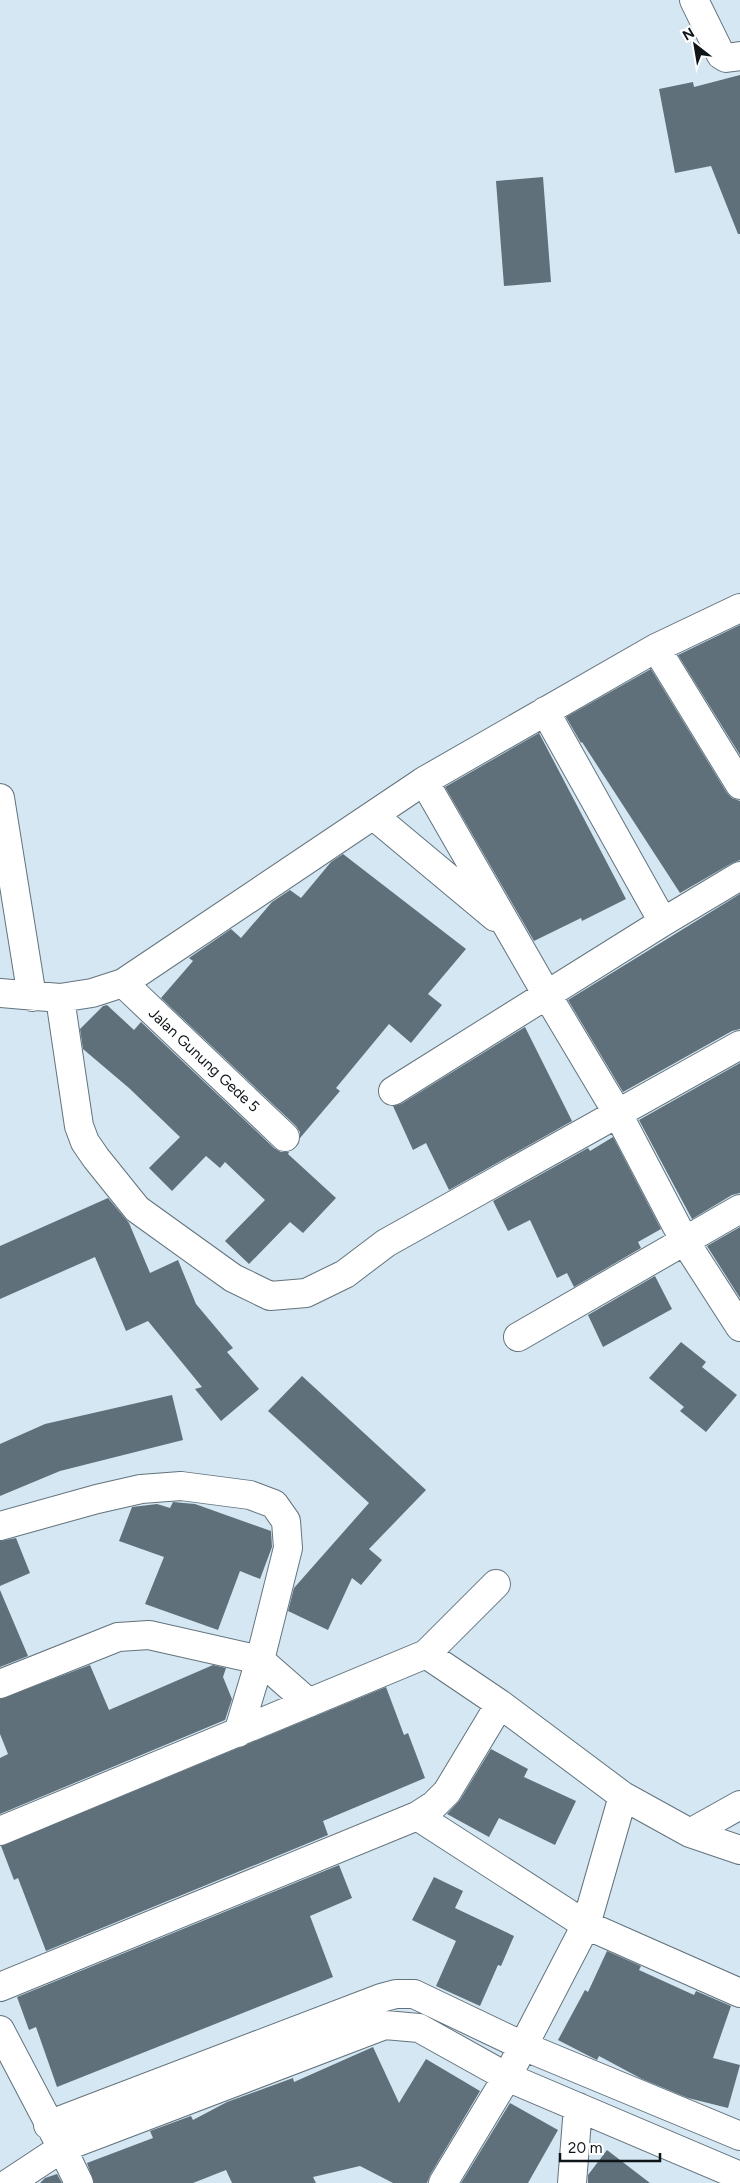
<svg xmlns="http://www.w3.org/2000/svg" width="740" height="2183" viewBox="0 0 740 2183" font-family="Figtree,sans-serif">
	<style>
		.building { fill: #5f707a }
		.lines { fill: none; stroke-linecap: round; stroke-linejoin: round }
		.minor-casing { stroke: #62737d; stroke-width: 30 }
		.minor { stroke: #fff; stroke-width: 28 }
		.labels { text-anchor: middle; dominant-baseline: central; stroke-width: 4; stroke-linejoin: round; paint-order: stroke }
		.street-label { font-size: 15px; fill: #0f161a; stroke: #fff }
	</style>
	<rect width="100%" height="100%" fill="#d4e7f2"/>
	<path class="building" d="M 740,75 L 740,234 L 738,234 L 711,166 L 675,173 L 659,89 L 693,82 L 694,87 Z
		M 543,177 L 551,282 L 504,286 L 496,181 Z
		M 740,625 L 740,755 L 678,655 Z
		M 651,669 L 727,793 L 732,798 L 740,801 L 740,860 L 732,863 L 680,893 L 582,742 L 581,743 L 566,717 Z
		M 539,733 L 626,899 L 582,921 L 581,918 L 534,941 L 445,787 Z
		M 343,854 L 466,949 L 428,994 L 442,1005 L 411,1043 L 389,1024 L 336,1088 L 340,1091 L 300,1138 L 300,1132 L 296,1126 L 161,998 L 193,961 L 189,958 L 231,929 L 241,938 L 272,902 L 290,890 L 301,898 L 331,862 Z
		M 740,894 L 740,1029 L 732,1031 L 623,1092 L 568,1000 Z
		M 107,1005 L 134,1030 L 141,1022 L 274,1148 L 281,1152 L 289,1152 L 288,1154 L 336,1198 L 303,1233 L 290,1222 L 249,1264 L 225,1241 L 265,1200 L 225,1162 L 220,1168 L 206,1156 L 172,1191 L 149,1168 L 180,1137 L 129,1088 L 83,1049 L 80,1029 L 103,1006 Z
		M 525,1027 L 572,1121 L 449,1190 L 426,1143 L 413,1150 L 393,1106 L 401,1104 Z
		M 740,1063 L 740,1193 L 732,1195 L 692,1219 L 639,1120 Z
		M 613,1137 L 661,1229 L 638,1242 L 641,1248 L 574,1287 L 567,1273 L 557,1278 L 530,1220 L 508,1231 L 493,1201 L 588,1148 L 590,1151 Z
		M 108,1198 L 129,1223 L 150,1273 L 178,1260 L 196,1304 L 233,1348 L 227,1352 L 259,1389 L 221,1421 L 195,1389 L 202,1387 L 148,1321 L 126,1331 L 95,1257 L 0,1299 L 0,1246 Z
		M 740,1227 L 740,1298 L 707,1246 Z
		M 655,1276 L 672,1309 L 603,1347 L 588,1315 Z
		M 681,1342 L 706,1362 L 702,1367 L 737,1395 L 706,1432 L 680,1411 L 684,1407 L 649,1378 Z
		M 302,1376 L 426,1490 L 369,1549 L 382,1560 L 361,1585 L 352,1578 L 328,1630 L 288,1611 L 294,1588 L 369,1503 L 268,1411 Z
		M 172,1395 L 183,1440 L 60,1471 L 0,1496 L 0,1444 L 45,1424 Z
		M 173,1502 L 195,1504 L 271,1531 L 272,1547 L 260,1579 L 240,1571 L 218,1630 L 145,1604 L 164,1557 L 119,1541 L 132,1507 L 157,1504 L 170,1508 Z
		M 16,1538 L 30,1573 L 0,1586 L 0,1541 Z
		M 0,1590 L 28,1656 L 0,1667 Z
		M 90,1665 L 109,1710 L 213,1665 L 226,1668 L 223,1677 L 232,1699 L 225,1720 L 0,1814 L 0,1758 L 8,1754 L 0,1734 L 0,1699 Z
		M 386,1687 L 404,1735 L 408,1733 L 425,1778 L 323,1821 L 328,1835 L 46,1951 L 18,1878 L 14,1880 L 1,1846 Z
		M 491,1749 L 528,1769 L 524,1777 L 576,1801 L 555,1845 L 499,1818 L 489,1837 L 447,1814 L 460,1800 Z
		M 339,1865 L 352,1898 L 310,1916 L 333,1977 L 57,2087 L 36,2027 L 29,2030 L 17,1997 Z
		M 434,1877 L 463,1891 L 455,1908 L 514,1936 L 501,1966 L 498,1965 L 480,2006 L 436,1986 L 456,1941 L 412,1920 Z
		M 607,1951 L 641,1966 L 639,1970 L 694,1995 L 696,1991 L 731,2006 L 713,2058 L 740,2065 L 728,2108 L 688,2098 L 642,2079 L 599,2056 L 597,2060 L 587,2055 L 558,2040 L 585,1990 L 588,1992 Z
		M 373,2047 L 399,2103 L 426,2059 L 480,2091 L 430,2175 L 427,2183 L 393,2183 L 360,2166 L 313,2177 L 316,2183 L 232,2183 L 226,2170 L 193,2183 L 94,2183 L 87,2163 L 153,2138 L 150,2131 L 191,2116 L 193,2120 L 227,2102 L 293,2078 L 294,2082 Z
		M 510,2103 L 558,2130 L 528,2183 L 461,2183 Z
		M 607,2150 L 650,2183 L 588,2183 L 588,2175 Z
		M 57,2174 L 62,2183 L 40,2183 L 45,2178 Z"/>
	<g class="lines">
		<defs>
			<path id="minor" d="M 694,0 L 721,55 L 726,58 L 740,56
				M 656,648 L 740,785
				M 545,711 L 663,922
				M 424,781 L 547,995 L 618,1114 L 684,1240 L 740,1327
				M 0,798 L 32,997
				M 374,816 L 495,917
				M 123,983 L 285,1137
				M 0,993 L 60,998 L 92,993 L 123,983 L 424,781 L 656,648 L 740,608
				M 60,998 L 79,1126 L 85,1142 L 96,1158 L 137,1209 L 233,1278 L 270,1296 L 306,1293 L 345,1274 L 386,1243 L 740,1045
				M 393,1091 L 663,922 L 740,876
				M 518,1337 L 740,1209
				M 0,1526 L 97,1499 L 141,1489 L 181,1486 L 250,1495 L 274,1504 L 286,1521 L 288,1548 L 260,1660 L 238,1733
				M 426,1654 L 500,1704 L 623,1796 L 586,1925 L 507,2077 L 443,2183
				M 0,1684 L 118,1637 L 149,1635 L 260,1660 L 309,1703
				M 623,1796 L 690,1833 L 740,1850
				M 417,1816 L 586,1925 L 740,1993
				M 0,1831 L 426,1654 L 496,1584
				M 690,1833 L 740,1805
				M 0,1987 L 417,1816 L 434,1805 L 447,1792 L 500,1704
				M 0,2030 L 62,2148 L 9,2183
				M 48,2125 L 381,1998 L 396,1994 L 414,1994 L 523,2046 L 740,2136
				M 79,2183 L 62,2148 L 385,2025 L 419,2028 L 507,2077 L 740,2176
				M 572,2183 L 578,2107"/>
		</defs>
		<use href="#minor" class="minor-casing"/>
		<use href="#minor" class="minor"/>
	</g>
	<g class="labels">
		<g class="street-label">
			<text transform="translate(204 1060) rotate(43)">Jalan Gunung Gede 5</text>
		</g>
	</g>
	<g transform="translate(695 45) rotate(329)" stroke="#ffffff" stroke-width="4" paint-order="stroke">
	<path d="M0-4L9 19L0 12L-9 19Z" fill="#0f161a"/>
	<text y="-8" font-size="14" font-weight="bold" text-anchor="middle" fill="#0f161a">N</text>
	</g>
	<path d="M560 2153v8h100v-8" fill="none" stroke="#0f161a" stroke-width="2.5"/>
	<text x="568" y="2153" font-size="15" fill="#0f161a" stroke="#ffffff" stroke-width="4" paint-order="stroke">20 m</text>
</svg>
